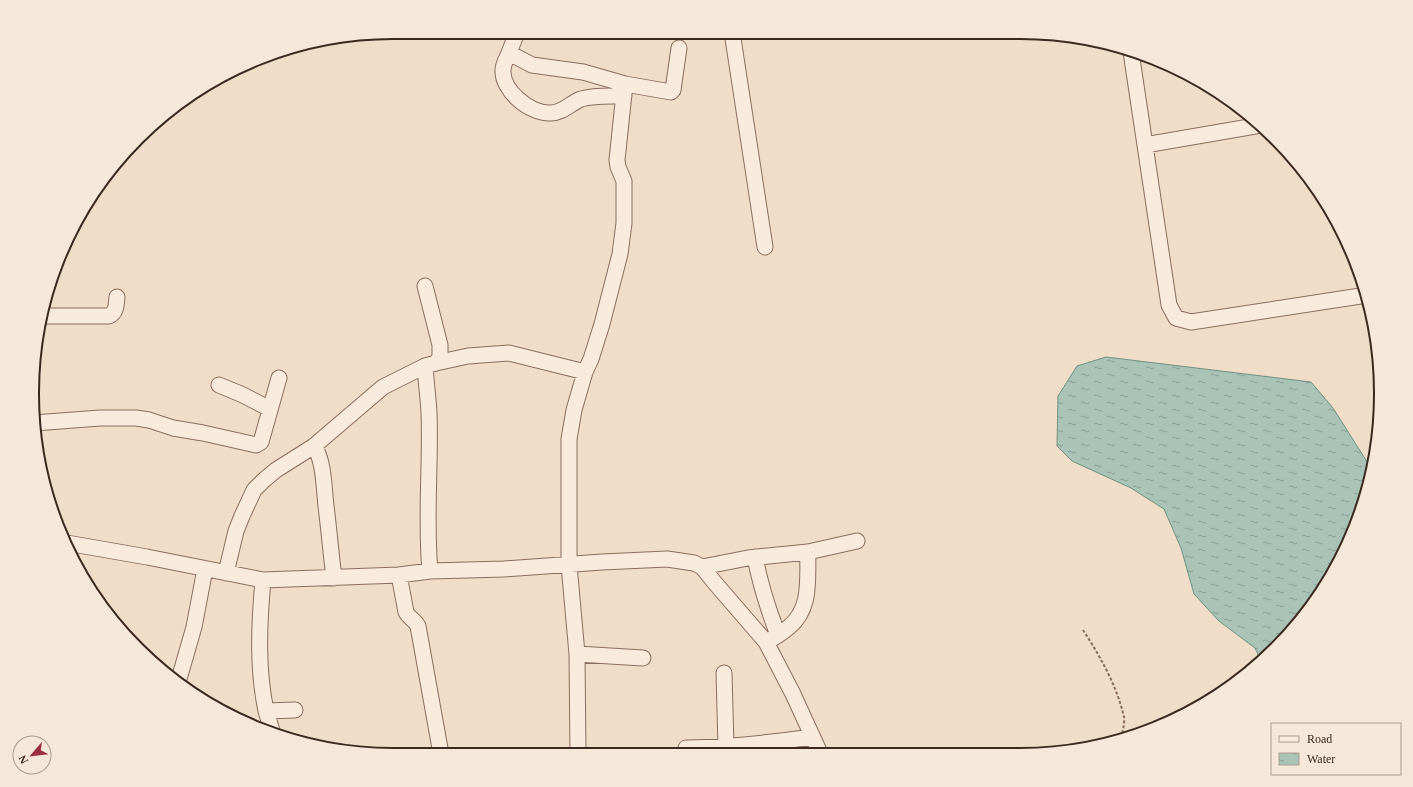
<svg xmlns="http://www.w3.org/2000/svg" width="1413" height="787" viewBox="0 0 1413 787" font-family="'Times New Roman',serif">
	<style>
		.water { fill: url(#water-ripples); stroke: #6f9183 }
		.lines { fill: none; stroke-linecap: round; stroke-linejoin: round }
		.minor-casing { stroke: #8b6d5d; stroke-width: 17 }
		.path { stroke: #8b6d5d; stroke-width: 2; stroke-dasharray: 3 2; stroke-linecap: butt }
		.minor { stroke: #f9ebdc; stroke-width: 15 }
		.rim { fill: none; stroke: #3b2920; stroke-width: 2 }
	</style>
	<defs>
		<pattern id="water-ripples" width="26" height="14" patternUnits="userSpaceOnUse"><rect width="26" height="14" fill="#a9c3b7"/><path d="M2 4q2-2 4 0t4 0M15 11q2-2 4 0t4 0" fill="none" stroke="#8b9e94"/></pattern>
	</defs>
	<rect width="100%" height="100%" fill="#efddc8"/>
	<path class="water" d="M 1106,357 L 1311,382 L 1333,408 L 1371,468 L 1362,510 L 1332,574 L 1275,649 L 1261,661 L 1255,648 L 1219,621 L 1194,594 L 1181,548 L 1164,509 L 1131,488 L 1072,461 L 1057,446 L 1058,396 L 1077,366 Z"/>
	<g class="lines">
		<defs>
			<path id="minor" d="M 517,32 L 509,53 L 532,65 L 583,72 L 625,84 L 671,92 L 673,90 L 679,48
				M 732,32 L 765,247
				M 1131,52 L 1169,305 L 1176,318 L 1191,322 L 1367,295
				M 509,53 C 507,58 503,64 503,70 C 502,91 530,114 551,113 C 562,113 571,103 581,99 C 594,95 610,96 624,96
				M 1145,145 L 1261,125
				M 43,316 L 109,316 C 117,312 116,305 117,297
				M 436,363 L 468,356 L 509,353 L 585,372
				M 425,366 C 426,381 428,397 429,412 C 431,465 425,518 430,571
				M 219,385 L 243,395 L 270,409
				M 34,423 L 100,418 L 136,418 L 149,420 L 173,428 L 203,433 L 256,445 L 261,442 L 279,378
				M 314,446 C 324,460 324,489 326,506 C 329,530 331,554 334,578
				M 67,543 L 147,557 L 263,580 L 399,575 L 430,571 L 504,569 L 602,562 L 667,559 L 694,563 L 702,567 L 715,583 L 766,642 L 793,694 L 820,753
				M 755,557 C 760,584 768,609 778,635
				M 702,567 L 748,558 L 808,552 L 857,541
				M 226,573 L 236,531 L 242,516 L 254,490 L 264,480 L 276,470 L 314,446 L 383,387 L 425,366 L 436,363 L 440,357 L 440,345 L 425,286
				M 399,575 L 406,612 C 409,618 415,620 418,626 L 441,754
				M 263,580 C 259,624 257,668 266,711 L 295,710
				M 766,642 C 774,638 782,633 789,627 C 812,608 807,579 808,552
				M 577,654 L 643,658
				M 724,673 L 726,747
				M 179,679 L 194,627 L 205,569
				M 266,711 L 273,734
				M 686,748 C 729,747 770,743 812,737
				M 578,754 L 577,654 L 569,565 L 569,439 L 574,410 L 585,372 L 591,359 L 602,324 L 620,254 L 624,223 L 624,181 L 618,167 L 617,160 L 625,84"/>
		</defs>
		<use href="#minor" class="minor-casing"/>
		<path class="path" d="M 1083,630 C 1100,656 1117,686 1124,717 C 1125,724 1122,733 1121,739"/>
		<use href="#minor" class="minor"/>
	</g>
	<path d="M0 0H1413V787H0ZM393 39H1020A354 354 0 0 1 1374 393V394A354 354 0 0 1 1020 748H393A354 354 0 0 1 39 394V393A354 354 0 0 1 393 39Z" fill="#f6e8d8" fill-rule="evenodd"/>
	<path class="rim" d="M393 39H1020A354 354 0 0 1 1374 393V394A354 354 0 0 1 1020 748H393A354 354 0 0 1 39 394V393A354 354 0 0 1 393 39Z"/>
	<rect x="1271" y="723" width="130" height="52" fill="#f6e8d8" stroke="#ab9c8e"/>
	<rect x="1279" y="736" width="20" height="6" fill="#f9ebdc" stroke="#ab9c8e"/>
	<text x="1307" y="743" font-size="12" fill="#3b2920">Road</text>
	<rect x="1279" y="753" width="20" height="12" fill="url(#water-ripples)" stroke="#ab9c8e"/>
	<text x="1307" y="763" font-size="12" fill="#3b2920">Water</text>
	<g transform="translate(32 755) rotate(242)"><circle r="19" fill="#f6e8d8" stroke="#ab9c8e"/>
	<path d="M0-3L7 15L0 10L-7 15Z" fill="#9a2d40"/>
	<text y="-6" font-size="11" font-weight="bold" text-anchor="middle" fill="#3b2920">N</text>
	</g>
</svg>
